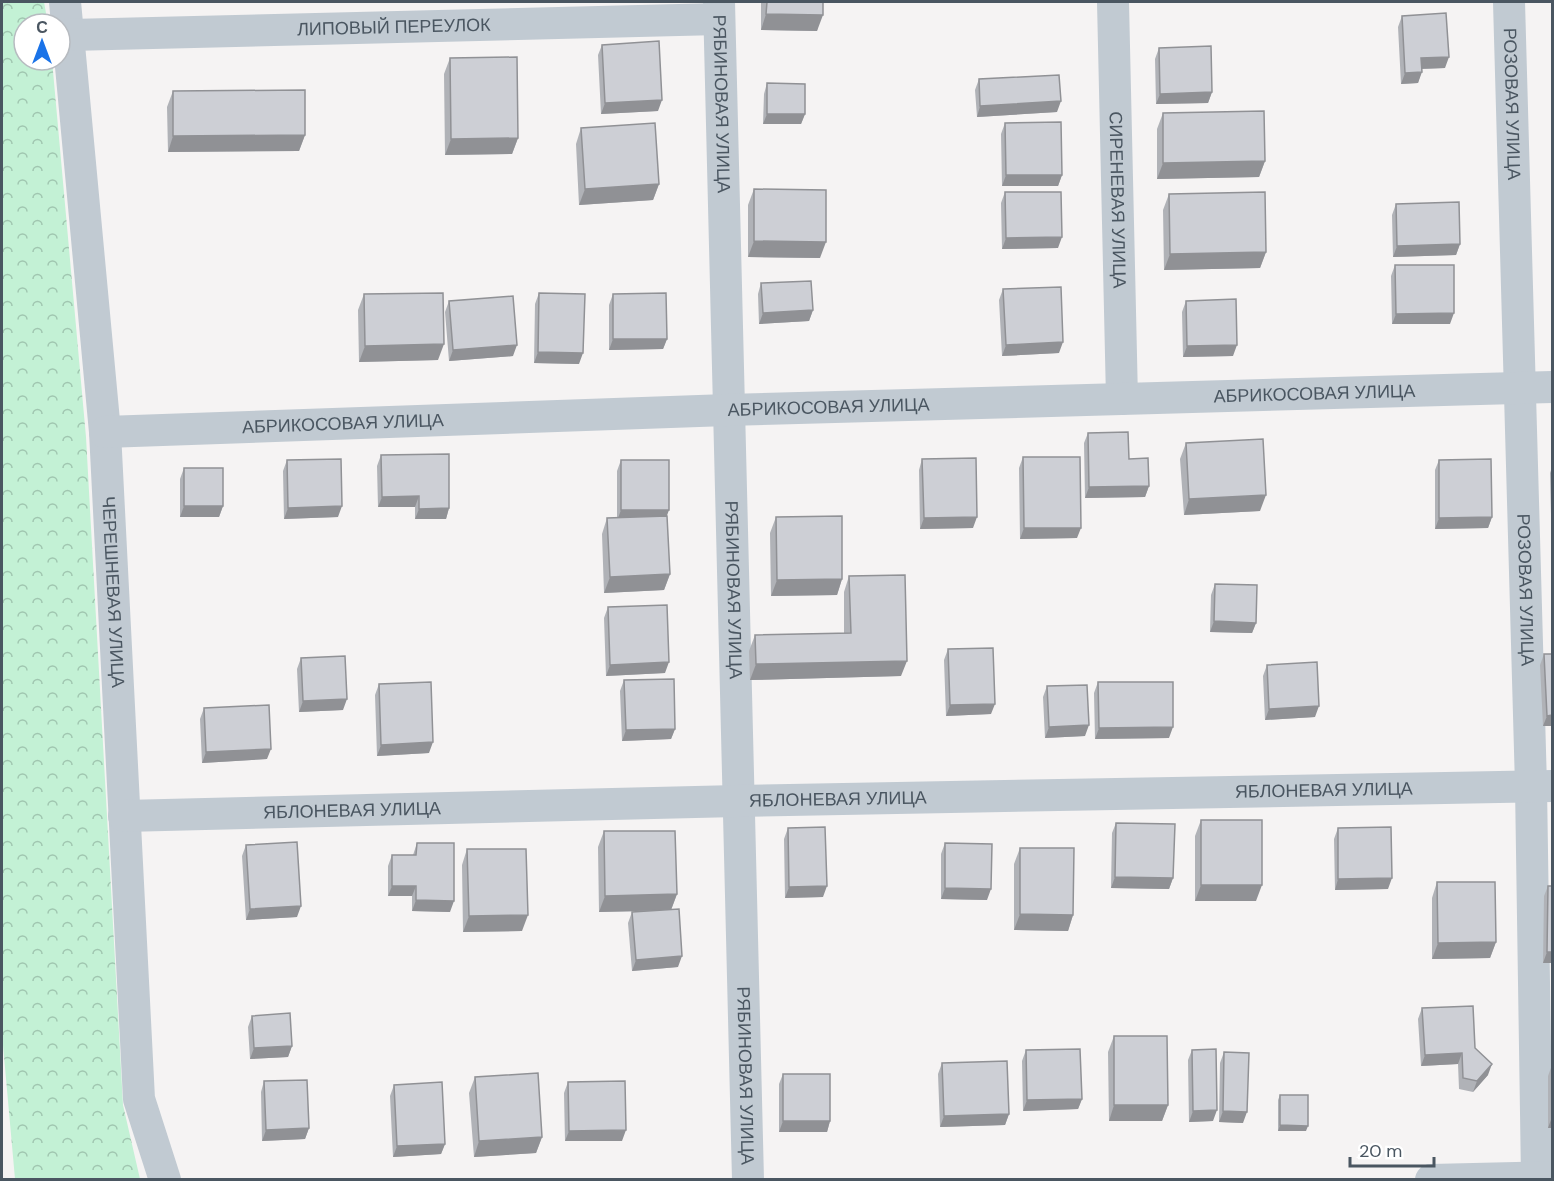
<svg xmlns="http://www.w3.org/2000/svg" width="1554" height="1181" viewBox="0 0 1554 1181" font-family="'DM Sans',sans-serif">
	<style>
		.forest { fill: url(#forest-crowns) }
		.lines { fill: none; stroke-linecap: round; stroke-linejoin: round }
		.street { stroke: #c1cad2; stroke-width: 32 }
		.wall { fill: #b0b2b7 }
		.shaded-wall { fill: #909195 }
		.building { fill: #cdcfd5; stroke: #909195; stroke-width: 1.5 }
		.labels { text-anchor: middle; dominant-baseline: central; stroke-width: 6; stroke-linejoin: round; paint-order: stroke }
		.street-label { font-size: 18px; fill: #4a5661; stroke: #fff }
	</style>
	<defs>
		<pattern id="forest-crowns" width="20" height="18" patternUnits="userSpaceOnUse" patternTransform="scale(1.5)"><rect width="20" height="18" fill="#c3f1d5"/><path d="M2 6a3 3 0 1 1 6 0M12 15a3 3 0 1 1 6 0" fill="none" stroke="#a0c6b0"/></pattern>
	</defs>
	<rect width="100%" height="100%" fill="#f5f3f3"/>
	<path class="forest" d="M 2,2 L 44,2 L 48,24 L 24,24 L 24,60 L 52,60 L 86,437 L 123,1105 L 140,1179 L 15,1179 L 2,1034 Z"/>
	<g class="lines">
		<g class="street">
			<path id="s1" d="M 65,2 L 105,432 L 139,1099 L 165,1180"/>
			<path id="s2" d="M 719,2 L 748,1180"/>
			<path id="s3" d="M 1113,2 L 1122,399"/>
			<path id="s4" d="M 1509,2 L 1531,786 L 1537,1178"/>
			<path id="s5" d="M 70,35 L 719,19"/>
			<path id="s6" d="M 105,432 L 727,410 L 1552,387"/>
			<path id="s7" d="M 124,816 L 737,801 L 1552,786"/>
			<path d="M 1431,1180 L 1552,1177"/>
		</g>
	</g>
	<path class="wall" d="M 761,2 L 823,2 L 817,31 L 761,30 Z
		M 1402,16 L 1445,68 L 1422,69 L 1418,83 L 1401,84 L 1398,27 Z
		M 602,45 L 658,111 L 601,114 L 598,55 Z
		M 1159,48 L 1212,92 L 1208,103 L 1156,104 L 1155,59 Z
		M 450,58 L 518,138 L 512,154 L 445,155 L 444,74 Z
		M 979,79 L 1057,112 L 977,117 L 975,90 Z
		M 767,83 L 805,114 L 801,124 L 763,124 L 764,94 Z
		M 173,91 L 305,135 L 299,151 L 168,152 L 167,107 Z
		M 1163,113 L 1265,161 L 1259,177 L 1157,179 L 1157,129 Z
		M 1005,123 L 1062,175 L 1058,186 L 1002,186 L 1001,134 Z
		M 581,128 L 659,184 L 653,200 L 579,205 L 576,144 Z
		M 754,189 L 820,258 L 748,257 L 748,205 Z
		M 1005,192 L 1058,248 L 1002,249 L 1001,203 Z
		M 1169,194 L 1266,252 L 1260,268 L 1164,270 L 1163,210 Z
		M 1396,204 L 1460,244 L 1456,255 L 1393,257 L 1392,215 Z
		M 1395,265 L 1450,324 L 1392,324 L 1391,276 Z
		M 761,283 L 813,310 L 809,321 L 759,324 L 758,294 Z
		M 1003,289 L 1059,353 L 1002,356 L 999,300 Z
		M 539,293 L 579,364 L 534,363 L 535,304 Z
		M 364,294 L 438,360 L 359,362 L 358,310 Z
		M 613,294 L 667,339 L 663,349 L 609,350 L 609,305 Z
		M 449,301 L 513,356 L 449,361 L 445,312 Z
		M 1186,301 L 1233,356 L 1183,357 L 1182,312 Z
		M 1088,433 L 1129,459 L 1149,486 L 1145,497 L 1085,498 L 1084,443 Z
		M 1186,443 L 1260,511 L 1184,515 L 1180,459 Z
		M 381,455 L 449,508 L 446,519 L 415,519 L 415,507 L 378,507 L 377,466 Z
		M 1023,457 L 1077,538 L 1020,539 L 1019,468 Z
		M 922,459 L 973,528 L 920,529 L 919,470 Z
		M 287,460 L 338,517 L 284,519 L 283,471 Z
		M 621,460 L 667,517 L 670,574 L 664,590 L 604,593 L 602,534 L 607,518 L 617,518 L 617,471 Z
		M 1439,460 L 1492,517 L 1488,528 L 1435,529 L 1435,470 Z
		M 1552,467 L 1552,514 L 1551,514 L 1550,473 Z
		M 184,468 L 223,506 L 219,517 L 180,517 L 180,479 Z
		M 776,517 L 842,579 L 837,595 L 771,596 L 770,533 Z
		M 849,576 L 901,676 L 750,680 L 749,651 L 755,635 L 844,633 L 844,592 Z
		M 1215,584 L 1256,623 L 1252,633 L 1210,632 L 1211,595 Z
		M 608,607 L 665,673 L 606,676 L 604,618 Z
		M 948,649 L 991,714 L 946,716 L 944,660 Z
		M 1544,654 L 1552,654 L 1552,726 L 1543,726 L 1540,665 Z
		M 301,658 L 343,710 L 299,712 L 297,669 Z
		M 1267,665 L 1315,717 L 1265,720 L 1263,676 Z
		M 624,680 L 675,729 L 671,739 L 622,741 L 620,691 Z
		M 1098,682 L 1169,738 L 1095,739 L 1094,693 Z
		M 379,684 L 429,753 L 377,756 L 375,695 Z
		M 1047,686 L 1085,736 L 1045,738 L 1043,697 Z
		M 204,708 L 267,759 L 202,763 L 200,719 Z
		M 1201,820 L 1256,901 L 1195,901 L 1195,836 Z
		M 1116,823 L 1173,878 L 1169,889 L 1111,888 L 1112,833 Z
		M 788,828 L 823,897 L 785,898 L 784,839 Z
		M 1338,828 L 1388,889 L 1335,890 L 1334,839 Z
		M 604,831 L 677,894 L 671,910 L 678,967 L 632,971 L 628,923 L 632,912 L 660,911 L 599,912 L 598,847 Z
		M 417,843 L 450,912 L 412,911 L 412,896 L 388,896 L 388,866 L 392,855 L 413,855 Z
		M 945,843 L 987,900 L 941,899 L 941,854 Z
		M 246,845 L 297,917 L 246,920 L 242,856 Z
		M 1020,848 L 1073,915 L 1068,931 L 1014,930 L 1014,864 Z
		M 467,849 L 522,931 L 463,932 L 462,865 Z
		M 1437,882 L 1496,942 L 1490,958 L 1432,959 L 1432,898 Z
		M 1548,886 L 1552,886 L 1552,963 L 1543,963 L 1544,896 Z
		M 1422,1008 L 1488,1075 L 1473,1092 L 1459,1089 L 1458,1064 L 1421,1066 L 1418,1019 Z
		M 252,1016 L 292,1046 L 288,1057 L 250,1059 L 248,1027 Z
		M 1114,1036 L 1168,1105 L 1162,1121 L 1109,1121 L 1108,1052 Z
		M 1026,1050 L 1082,1099 L 1078,1109 L 1023,1111 L 1022,1061 Z
		M 1192,1050 L 1213,1121 L 1189,1122 L 1188,1060 Z
		M 1224,1052 L 1243,1123 L 1219,1122 L 1220,1063 Z
		M 942,1063 L 1009,1114 L 1005,1125 L 940,1127 L 938,1074 Z
		M 1552,1065 L 1552,1128 L 1548,1128 L 1548,1076 Z
		M 783,1074 L 830,1121 L 827,1132 L 779,1132 L 779,1084 Z
		M 475,1077 L 542,1137 L 536,1153 L 474,1157 L 469,1093 Z
		M 264,1081 L 309,1128 L 305,1139 L 262,1141 L 261,1092 Z
		M 568,1082 L 622,1141 L 565,1141 L 564,1093 Z
		M 394,1085 L 445,1144 L 441,1154 L 393,1157 L 390,1096 Z
		M 1280,1095 L 1306,1131 L 1278,1131 L 1278,1100 Z"/>
	<path class="shaded-wall" d="M 766,14 L 823,15 L 817,31 L 761,30 Z
		M 1449,57 L 1445,68 L 1417,69 L 1421,58 Z
		M 1422,72 L 1418,83 L 1401,84 L 1405,73 Z
		M 1212,92 L 1208,103 L 1156,104 L 1160,94 Z
		M 662,100 L 658,111 L 601,114 L 605,103 Z
		M 1061,101 L 1057,112 L 977,117 L 980,106 Z
		M 767,114 L 805,114 L 801,124 L 763,124 Z
		M 305,135 L 299,151 L 168,152 L 173,136 Z
		M 518,138 L 512,154 L 445,155 L 451,139 Z
		M 1265,161 L 1259,177 L 1157,179 L 1163,163 Z
		M 1006,175 L 1062,175 L 1058,186 L 1002,186 Z
		M 659,184 L 653,200 L 579,205 L 585,189 Z
		M 1062,237 L 1058,248 L 1002,249 L 1006,238 Z
		M 754,241 L 826,242 L 820,258 L 748,257 Z
		M 1460,244 L 1456,255 L 1393,257 L 1397,246 Z
		M 1266,252 L 1260,268 L 1164,270 L 1170,254 Z
		M 813,310 L 809,321 L 759,324 L 763,313 Z
		M 1454,313 L 1450,324 L 1392,324 L 1396,314 Z
		M 613,339 L 667,339 L 663,349 L 609,350 Z
		M 1063,342 L 1059,353 L 1002,356 L 1006,345 Z
		M 444,344 L 438,360 L 359,362 L 365,346 Z
		M 517,345 L 513,356 L 449,361 L 453,350 Z
		M 1237,345 L 1233,356 L 1183,357 L 1187,346 Z
		M 538,352 L 583,353 L 579,364 L 534,363 Z
		M 1149,486 L 1145,497 L 1085,498 L 1089,487 Z
		M 1266,495 L 1260,511 L 1184,515 L 1189,499 Z
		M 419,496 L 415,507 L 378,507 L 382,497 Z
		M 184,506 L 223,506 L 219,517 L 180,517 Z
		M 342,506 L 338,517 L 284,519 L 288,508 Z
		M 449,508 L 446,519 L 415,519 L 419,509 Z
		M 621,510 L 669,510 L 665,521 L 617,521 Z
		M 977,517 L 973,528 L 920,529 L 924,518 Z
		M 1492,517 L 1488,528 L 1435,529 L 1439,518 Z
		M 1024,528 L 1081,528 L 1077,538 L 1020,539 Z
		M 670,574 L 664,590 L 604,593 L 610,577 Z
		M 842,579 L 837,595 L 771,596 L 777,580 Z
		M 1214,621 L 1256,623 L 1252,633 L 1210,632 Z
		M 907,661 L 901,676 L 750,680 L 756,664 Z
		M 669,662 L 665,673 L 606,676 L 610,665 Z
		M 347,699 L 343,710 L 299,712 L 303,701 Z
		M 995,704 L 991,714 L 946,716 L 950,705 Z
		M 1319,706 L 1315,717 L 1265,720 L 1269,709 Z
		M 1552,715 L 1552,726 L 1543,726 L 1547,716 Z
		M 1089,725 L 1085,736 L 1045,738 L 1049,727 Z
		M 1173,727 L 1169,738 L 1095,739 L 1099,728 Z
		M 675,729 L 671,739 L 622,741 L 626,730 Z
		M 433,742 L 429,753 L 377,756 L 381,745 Z
		M 271,749 L 267,759 L 202,763 L 206,752 Z
		M 1115,877 L 1173,878 L 1169,889 L 1111,888 Z
		M 1392,878 L 1388,889 L 1335,890 L 1338,879 Z
		M 1201,885 L 1262,885 L 1256,901 L 1195,901 Z
		M 392,886 L 416,886 L 412,896 L 388,896 Z
		M 827,886 L 823,897 L 785,898 L 789,887 Z
		M 945,888 L 991,889 L 987,900 L 941,899 Z
		M 677,894 L 671,910 L 599,912 L 605,896 Z
		M 416,900 L 454,901 L 450,912 L 412,911 Z
		M 301,906 L 297,917 L 246,920 L 250,909 Z
		M 1020,914 L 1073,915 L 1068,931 L 1014,930 Z
		M 528,915 L 522,931 L 463,932 L 469,916 Z
		M 1496,942 L 1490,958 L 1432,959 L 1438,943 Z
		M 1547,952 L 1552,952 L 1552,963 L 1543,963 Z
		M 682,956 L 678,967 L 632,971 L 636,960 Z
		M 292,1046 L 288,1057 L 250,1059 L 254,1048 Z
		M 1462,1053 L 1458,1064 L 1421,1066 L 1425,1055 Z
		M 1492,1064 L 1488,1075 L 1473,1092 L 1477,1081 Z
		M 1082,1099 L 1078,1109 L 1023,1111 L 1027,1100 Z
		M 1114,1105 L 1168,1105 L 1162,1121 L 1109,1121 Z
		M 1217,1110 L 1213,1121 L 1189,1122 L 1193,1111 Z
		M 1223,1111 L 1247,1112 L 1243,1123 L 1219,1122 Z
		M 1009,1114 L 1005,1125 L 940,1127 L 944,1116 Z
		M 1552,1117 L 1552,1128 L 1548,1128 Z
		M 783,1121 L 830,1121 L 827,1132 L 779,1132 Z
		M 1280,1125 L 1308,1126 L 1306,1131 L 1278,1131 Z
		M 309,1128 L 305,1139 L 262,1141 L 266,1130 Z
		M 626,1130 L 622,1141 L 565,1141 L 569,1131 Z
		M 542,1137 L 536,1153 L 474,1157 L 479,1141 Z
		M 445,1144 L 441,1154 L 393,1157 L 397,1146 Z"/>
	<path class="building" d="M 767,2 L 823,2 L 823,15 L 766,14 Z
		M 1446,13 L 1449,57 L 1421,58 L 1422,72 L 1405,73 L 1402,16 Z
		M 659,41 L 662,100 L 605,103 L 602,45 Z
		M 1211,46 L 1212,92 L 1160,94 L 1159,48 Z
		M 517,57 L 518,138 L 451,139 L 450,58 Z
		M 1059,75 L 1061,101 L 980,106 L 979,79 Z
		M 767,83 L 805,84 L 805,114 L 767,114 Z
		M 305,90 L 305,135 L 173,136 L 173,91 Z
		M 1264,111 L 1265,161 L 1163,163 L 1163,113 Z
		M 1061,122 L 1062,175 L 1006,175 L 1005,123 Z
		M 655,123 L 659,184 L 585,189 L 581,128 Z
		M 754,189 L 826,190 L 826,242 L 754,241 Z
		M 1005,192 L 1061,192 L 1062,237 L 1006,238 Z
		M 1265,192 L 1266,252 L 1170,254 L 1169,194 Z
		M 1459,202 L 1460,244 L 1397,246 L 1396,204 Z
		M 1395,265 L 1454,265 L 1454,313 L 1396,314 Z
		M 811,281 L 813,310 L 763,313 L 761,283 Z
		M 1061,287 L 1063,342 L 1006,345 L 1003,289 Z
		M 443,293 L 444,344 L 365,346 L 364,294 Z
		M 539,293 L 585,294 L 583,353 L 538,352 Z
		M 666,293 L 667,339 L 613,339 L 613,294 Z
		M 513,296 L 517,345 L 453,350 L 449,301 Z
		M 1236,299 L 1237,345 L 1187,346 L 1186,301 Z
		M 1128,432 L 1129,459 L 1148,458 L 1149,486 L 1089,487 L 1088,433 Z
		M 1263,439 L 1266,495 L 1189,499 L 1186,443 Z
		M 449,454 L 449,508 L 419,509 L 419,496 L 382,497 L 381,455 Z
		M 1023,457 L 1080,457 L 1081,528 L 1024,528 Z
		M 976,458 L 977,517 L 924,518 L 922,459 Z
		M 341,459 L 342,506 L 288,508 L 287,460 Z
		M 1491,459 L 1492,517 L 1439,518 L 1439,460 Z
		M 621,460 L 669,460 L 669,510 L 621,510 Z
		M 184,468 L 223,468 L 223,506 L 184,506 Z
		M 667,516 L 670,574 L 610,577 L 607,518 Z
		M 842,516 L 842,579 L 777,580 L 776,517 Z
		M 905,575 L 907,661 L 756,664 L 755,635 L 851,633 L 849,576 Z
		M 1215,584 L 1257,585 L 1256,623 L 1214,621 Z
		M 667,605 L 669,662 L 610,665 L 608,607 Z
		M 993,648 L 995,704 L 950,705 L 948,649 Z
		M 1544,654 L 1552,654 L 1552,715 L 1547,716 Z
		M 345,656 L 347,699 L 303,701 L 301,658 Z
		M 1317,662 L 1319,706 L 1269,709 L 1267,665 Z
		M 674,679 L 675,729 L 626,730 L 624,680 Z
		M 431,682 L 433,742 L 381,745 L 379,684 Z
		M 1098,682 L 1173,682 L 1173,727 L 1099,728 Z
		M 1087,685 L 1089,725 L 1049,727 L 1047,686 Z
		M 269,705 L 271,749 L 206,752 L 204,708 Z
		M 1201,820 L 1262,820 L 1262,885 L 1201,885 Z
		M 1116,823 L 1175,824 L 1173,878 L 1115,877 Z
		M 825,827 L 827,886 L 789,887 L 788,828 Z
		M 1391,827 L 1392,878 L 1338,879 L 1338,828 Z
		M 604,831 L 675,831 L 677,894 L 605,896 Z
		M 297,842 L 301,906 L 250,909 L 246,845 Z
		M 417,843 L 454,843 L 454,901 L 416,900 L 416,886 L 392,886 L 392,855 L 416,855 Z
		M 945,843 L 992,844 L 991,889 L 945,888 Z
		M 1020,848 L 1074,848 L 1073,915 L 1020,914 Z
		M 467,849 L 526,849 L 528,915 L 469,916 Z
		M 1437,882 L 1495,882 L 1496,942 L 1438,943 Z
		M 1548,886 L 1552,886 L 1552,952 L 1547,952 Z
		M 679,909 L 682,956 L 636,960 L 632,912 Z
		M 1473,1006 L 1475,1048 L 1492,1064 L 1477,1081 L 1463,1078 L 1462,1053 L 1425,1055 L 1422,1008 Z
		M 290,1013 L 292,1046 L 254,1048 L 252,1016 Z
		M 1114,1036 L 1167,1036 L 1168,1105 L 1114,1105 Z
		M 1080,1049 L 1082,1099 L 1027,1100 L 1026,1050 Z
		M 1216,1049 L 1217,1110 L 1193,1111 L 1192,1050 Z
		M 1224,1052 L 1249,1053 L 1247,1112 L 1223,1111 Z
		M 1007,1061 L 1009,1114 L 944,1116 L 942,1063 Z
		M 538,1073 L 542,1137 L 479,1141 L 475,1077 Z
		M 783,1074 L 830,1074 L 830,1121 L 783,1121 Z
		M 307,1080 L 309,1128 L 266,1130 L 264,1081 Z
		M 625,1081 L 626,1130 L 569,1131 L 568,1082 Z
		M 442,1082 L 445,1144 L 397,1146 L 394,1085 Z
		M 1280,1095 L 1308,1095 L 1308,1126 L 1280,1125 Z"/>
	<g class="labels">
		<g class="street-label">
			<text stroke="none"><textPath href="#s5" startOffset="324">ЛИПОВЫЙ ПЕРЕУЛОК</textPath></text>
			<text stroke="none"><textPath href="#s4" startOffset="102">РОЗОВАЯ УЛИЦА</textPath></text>
			<text stroke="none"><textPath href="#s2" startOffset="102">РЯБИНОВАЯ УЛИЦА</textPath></text>
			<text stroke="none"><textPath href="#s3" startOffset="198">СИРЕНЕВАЯ УЛИЦА</textPath></text>
			<text stroke="none"><textPath href="#s6" startOffset="1210">АБРИКОСОВАЯ УЛИЦА</textPath></text>
			<text stroke="none"><textPath href="#s6" startOffset="724">АБРИКОСОВАЯ УЛИЦА</textPath></text>
			<text stroke="none"><textPath href="#s6" startOffset="238">АБРИКОСОВАЯ УЛИЦА</textPath></text>
			<text stroke="none"><textPath href="#s4" startOffset="588">РОЗОВАЯ УЛИЦА</textPath></text>
			<text stroke="none"><textPath href="#s2" startOffset="588">РЯБИНОВАЯ УЛИЦА</textPath></text>
			<text stroke="none"><textPath href="#s1" startOffset="592">ЧЕРЕШНЕВАЯ УЛИЦА</textPath></text>
			<text stroke="none"><textPath href="#s7" startOffset="1200">ЯБЛОНЕВАЯ УЛИЦА</textPath></text>
			<text stroke="none"><textPath href="#s7" startOffset="714">ЯБЛОНЕВАЯ УЛИЦА</textPath></text>
			<text stroke="none"><textPath href="#s7" startOffset="228">ЯБЛОНЕВАЯ УЛИЦА</textPath></text>
			<text stroke="none"><textPath href="#s2" startOffset="1074">РЯБИНОВАЯ УЛИЦА</textPath></text>
		</g>
	</g>
	<rect width="1554" height="1181" fill="none" stroke="#4a5661" stroke-width="6"/>
	<g transform="translate(42 42)"><circle r="28" fill="#ffffff" stroke="#b7bbc0" stroke-width="1.5"/>
	<path d="M0-4.5L10 22L0 15L-10 22Z" fill="#1a73e8"/>
	<text y="-9" font-size="16" font-weight="bold" text-anchor="middle" fill="#4a5661">С</text>
	</g>
	<path d="M1350 1157v9h84v-9" fill="none" stroke="#4a5661" stroke-width="3"/>
	<text x="1359" y="1157" font-size="18" fill="#4a5661" stroke="#ffffff" stroke-width="4.5" paint-order="stroke">20 m</text>
</svg>
